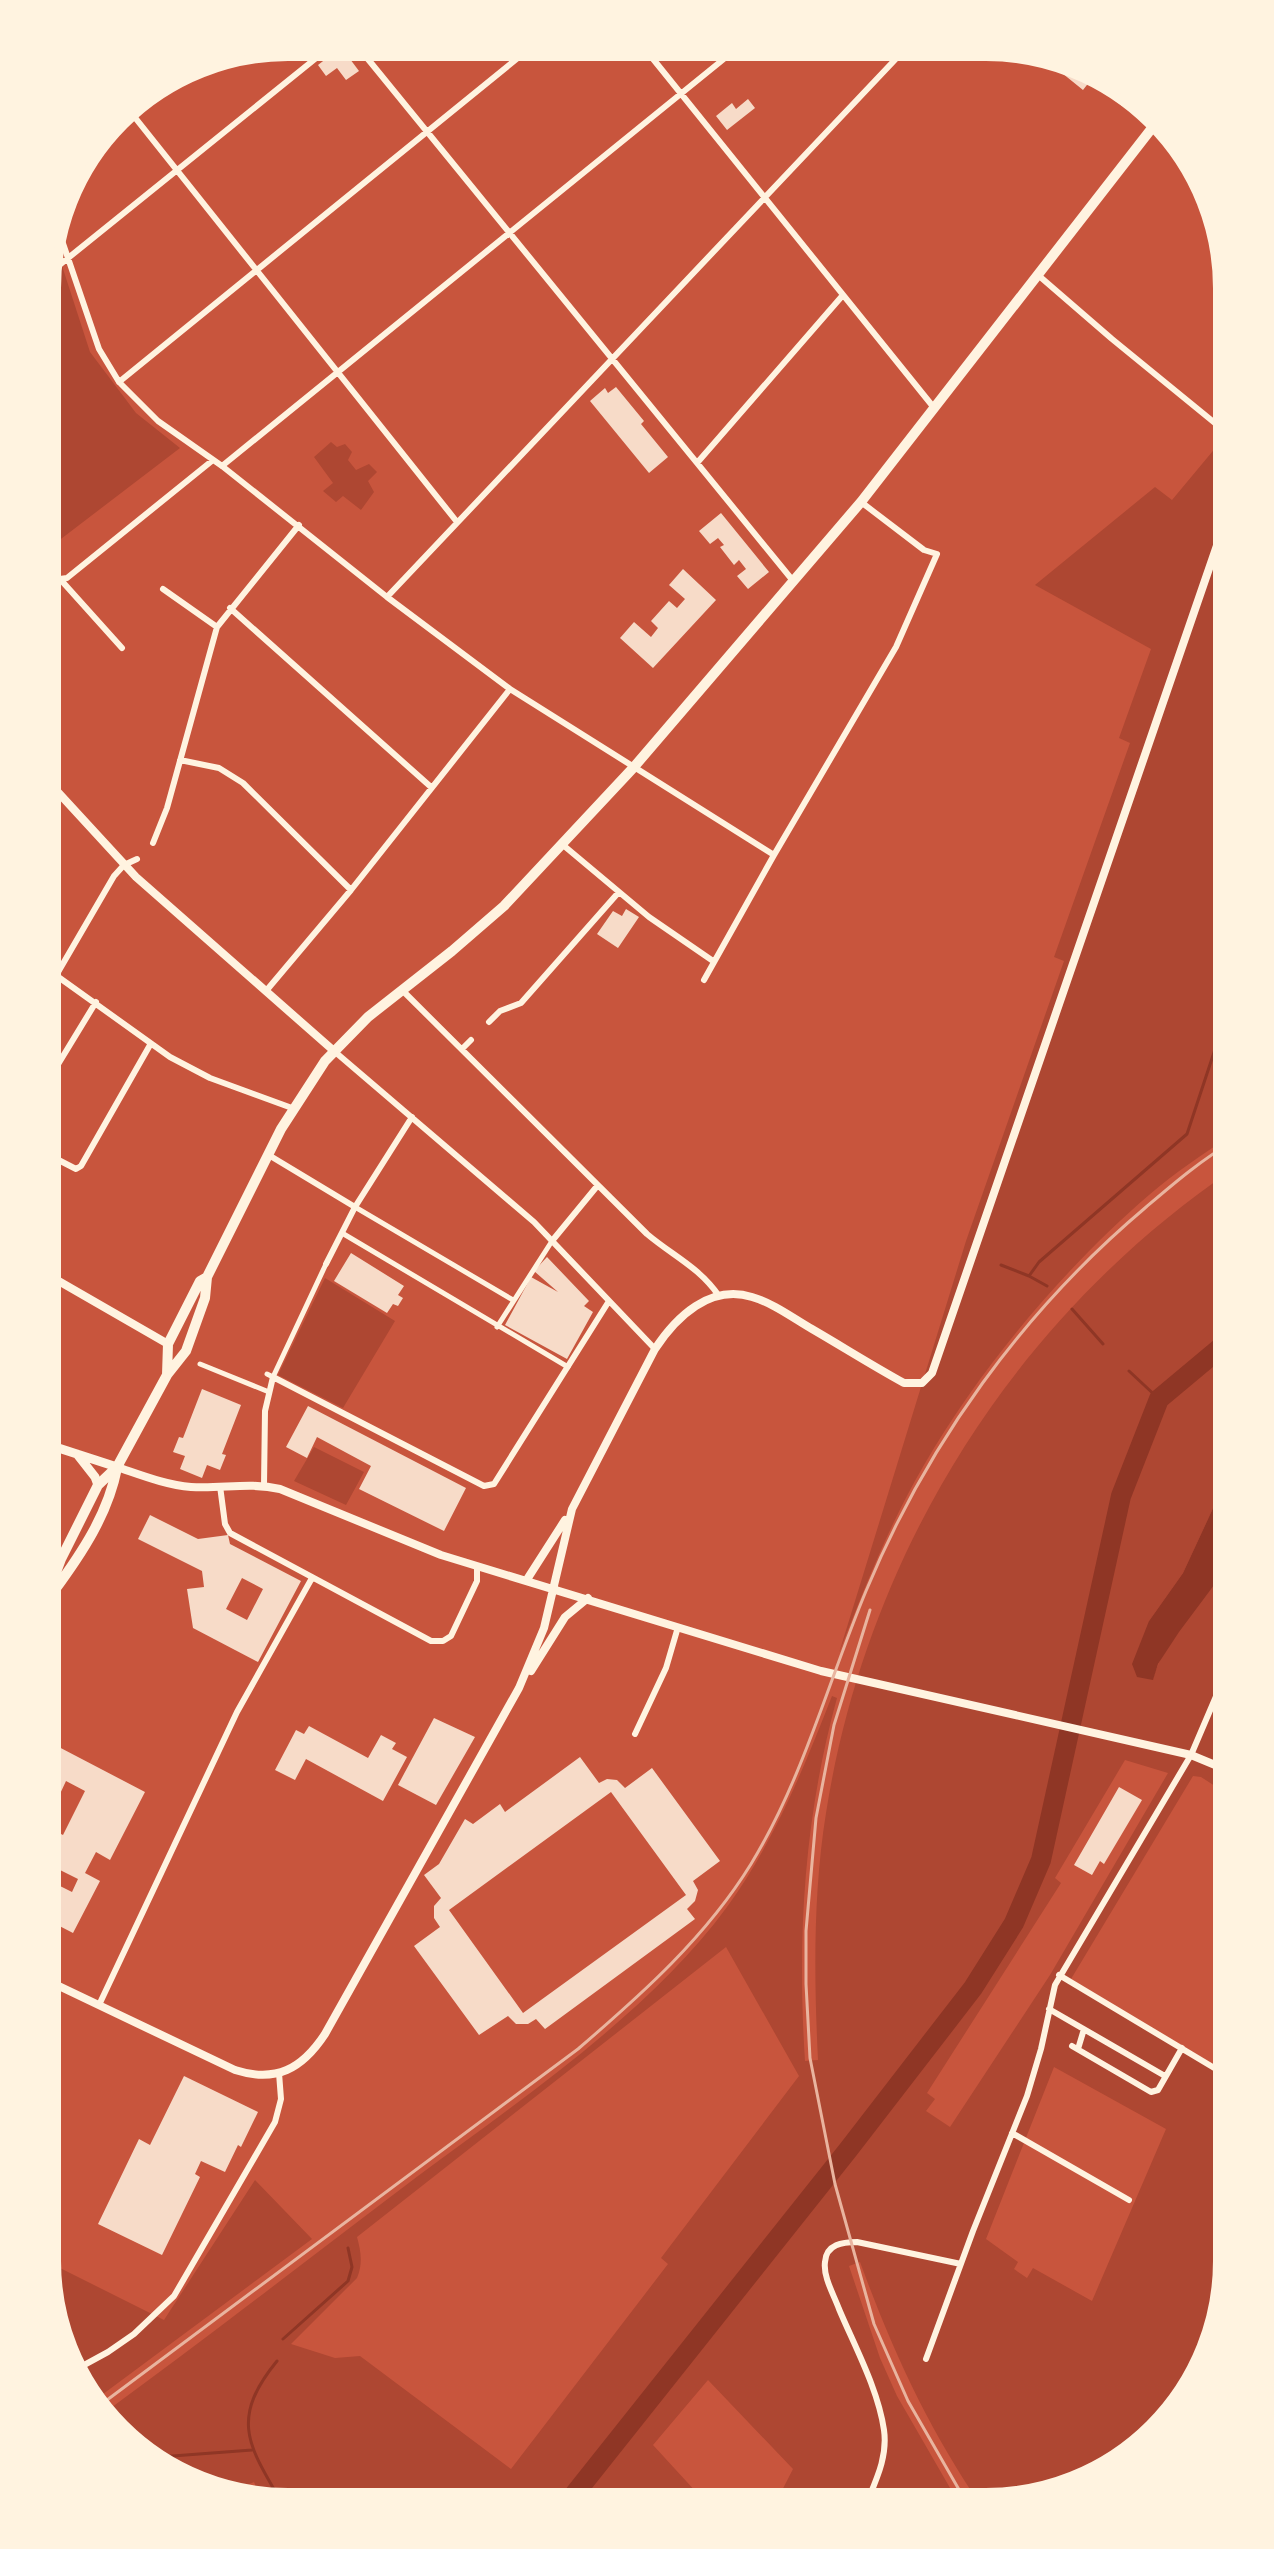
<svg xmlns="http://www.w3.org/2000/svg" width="1274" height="2549" viewBox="0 0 1274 2549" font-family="Rubik,sans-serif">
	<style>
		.green { fill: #ae4732; fill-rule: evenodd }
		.water { fill: #8f3625 }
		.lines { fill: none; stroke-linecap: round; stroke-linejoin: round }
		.stream { stroke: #8f3625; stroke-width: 3 }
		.river { stroke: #8f3625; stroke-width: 20 }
		.building { fill: #f7dbc8; fill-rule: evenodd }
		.pedestrian { stroke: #fff3e0; stroke-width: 5 }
		.minor { stroke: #fff3e0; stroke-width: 6 }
		.tertiary { stroke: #fff3e0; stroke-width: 8 }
		.secondary { stroke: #fff3e0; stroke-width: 9 }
		.primary { stroke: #fff3e0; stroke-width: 10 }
		.rail { stroke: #e9b49f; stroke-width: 3 }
		.rim { fill: none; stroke: #fff3e0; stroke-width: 10 }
	</style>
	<rect width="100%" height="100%" fill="#c8553d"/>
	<path class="green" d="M 51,232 L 90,352 L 136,413 L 180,448 L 53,545 L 44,535 L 44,257 Z
		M 1232,428 L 1232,1134 C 1204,1154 1174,1173 1149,1195 C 1064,1268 980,1368 924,1465 C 889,1525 864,1589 839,1653 L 966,1241 L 1064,961 L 1054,957 L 1130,743 L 1119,738 L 1151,649 L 1035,585 L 1155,487 L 1172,500 Z
		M 331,442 L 337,447 L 345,444 L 352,452 L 348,460 L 356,470 L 369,464 L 377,472 L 368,481 L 374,492 L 361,510 L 343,496 L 336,502 L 323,491 L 333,483 L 314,457 Z
		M 1232,1170 L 1232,1494 L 1221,1491 L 1183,1573 L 1149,1621 L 1153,1679 C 1166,1635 1206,1599 1232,1561 L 1232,1696 L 1213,1746 L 1232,1758 L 1232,1797 L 1201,1777 L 1193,1776 L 1071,1979 L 1231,2075 L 1231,2277 L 1213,2354 L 1181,2411 L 1123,2465 L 1064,2494 L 982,2507 C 928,2428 893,2352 860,2262 L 849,2266 L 880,2358 L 897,2396 L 961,2507 L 774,2506 L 793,2469 L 708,2380 L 653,2445 L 709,2506 L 264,2505 L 254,2482 L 222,2496 L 194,2488 L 126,2446 L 104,2413 C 210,2336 313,2255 418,2176 C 522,2099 650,2012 727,1907 C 774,1842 803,1770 832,1696 L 837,1698 C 804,1818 797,1937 805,2061 L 818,2060 C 814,1978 813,1894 826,1813 C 867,1553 1014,1318 1232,1170 ZM 1125,1760 L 1168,1773 L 1050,1975 L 950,2127 L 926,2111 L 935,2099 L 927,2093 L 1061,1883 L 1055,1878 ZM 726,1947 L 799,2076 L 661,2258 L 668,2264 L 511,2469 L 360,2356 L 335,2358 L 291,2344 L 357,2278 C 363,2263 361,2252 357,2237 ZM 1054,2067 L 1166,2129 L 1092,2301 L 1033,2268 L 1027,2278 L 1014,2269 L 1018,2262 L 986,2239 Z
		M 325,1278 L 395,1321 L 343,1408 L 278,1375 Z
		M 314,1447 L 364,1472 L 346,1505 L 294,1481 Z
		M 255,2180 L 312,2239 L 95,2400 L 55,2339 L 42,2259 L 164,2320 Z"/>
	<path class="water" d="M 1221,1491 L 1232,1494 L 1232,1561 L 1179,1632 L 1158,1664 L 1153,1680 L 1137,1677 L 1132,1664 L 1149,1621 L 1183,1573 Z"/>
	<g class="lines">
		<path class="stream" d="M 1001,1265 L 1029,1276
			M 1047,1286 L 1029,1276 L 1039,1262 L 1187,1134 L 1232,998
			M 1072,1309 L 1103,1344
			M 1129,1371 L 1159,1399
			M 283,2339 L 348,2281 L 352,2267 L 348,2248
			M 277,2361 C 228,2421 250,2447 283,2505
			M 146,2458 L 252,2450"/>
		<path class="river" d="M 565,2506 L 848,2150 L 973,1988 L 1014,1923 L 1041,1860 L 1121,1496 L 1159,1399 L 1232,1338"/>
	</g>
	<path class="building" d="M 341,47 L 359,71 L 346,80 L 337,68 L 326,76 L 318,65 Z
		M 1063,61 L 1098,79 L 1131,95 L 1122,106 L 1090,81 L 1083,90 L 1057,69 Z
		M 748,99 L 755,108 L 727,130 L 716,116 L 732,103 L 736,109 Z
		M 616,387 L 644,421 L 641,424 L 668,457 L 649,473 L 590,401 L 605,388 L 608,393 Z
		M 721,513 L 769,572 L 748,589 L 737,576 L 746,569 L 739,560 L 734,565 L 720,547 L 724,545 L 718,538 L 710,544 L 699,531 Z
		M 683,569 L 716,600 L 653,668 L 620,638 L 634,622 L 651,637 L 658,628 L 651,621 L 669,601 L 677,608 L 685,599 L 669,585 Z
		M 626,909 L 639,917 L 618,948 L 597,934 L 613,911 L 622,916 Z
		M 351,1253 L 404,1286 L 398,1295 L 403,1298 L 398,1306 L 393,1304 L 387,1313 L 334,1281 Z
		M 547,1257 L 589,1301 L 584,1306 L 593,1312 L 567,1359 L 505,1325 L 531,1277 L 558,1292 L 534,1271 Z
		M 202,1389 L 241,1405 L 222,1454 L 226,1455 L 220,1470 L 207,1465 L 202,1478 L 180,1469 L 185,1456 L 173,1452 L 179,1437 L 183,1438 Z
		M 308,1406 L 466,1488 L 444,1531 L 359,1489 L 371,1466 L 317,1437 L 307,1458 L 286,1447 Z
		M 150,1515 L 198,1539 L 228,1535 L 230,1544 L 301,1581 L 258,1662 L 193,1628 L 187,1589 L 204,1587 L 202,1571 L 138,1539 ZM 242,1578 L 263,1589 L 247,1620 L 226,1609 Z
		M 434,1718 L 475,1737 L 436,1805 L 398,1785 Z
		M 309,1726 L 368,1758 L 381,1735 L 396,1743 L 392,1749 L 407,1757 L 383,1801 L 306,1759 L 295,1780 L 275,1770 L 296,1730 L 304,1734 Z
		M 55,1745 L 145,1792 L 110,1860 L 96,1852 L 85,1873 L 100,1881 L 73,1933 L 42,1917 L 42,1877 L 72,1892 L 78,1879 L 42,1861 L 43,1769 ZM 66,1781 L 85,1791 L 63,1835 L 45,1826 Z
		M 580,1757 L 599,1783 L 607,1779 L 617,1780 L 625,1788 L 652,1768 L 720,1861 L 693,1881 L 698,1890 L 695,1901 L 687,1909 L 695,1919 L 545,2029 L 536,2019 L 528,2024 L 516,2024 L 508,2016 L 479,2035 L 414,1946 L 440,1927 L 434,1918 L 434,1906 L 441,1898 L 424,1875 L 439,1864 L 465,1819 L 473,1824 L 500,1804 L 505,1812 ZM 611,1792 L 686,1895 L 523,2013 L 449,1910 Z
		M 1119,1787 L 1142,1800 L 1104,1864 L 1100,1861 L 1092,1875 L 1074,1865 Z
		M 184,2076 L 258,2112 L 241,2147 L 238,2145 L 225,2172 L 201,2161 L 195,2174 L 200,2177 L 162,2255 L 98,2224 L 139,2139 L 150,2145 Z"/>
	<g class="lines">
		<path class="pedestrian" d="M 355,1207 L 513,1300
			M 342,1233 L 568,1367
			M 497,1327 L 552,1241
			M 200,1364 L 269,1392
			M 267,1374 L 273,1377 L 326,1264"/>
		<path class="minor" d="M 354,42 L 794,582
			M 641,44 L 935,409
			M 125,105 L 457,522
			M 55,220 L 99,349 L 119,382 L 158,421 L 222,466 L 387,597 L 510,689 L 774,855
			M 1038,275 L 1112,339 L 1232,437
			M 44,281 L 52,271 L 336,42
			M 119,382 L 535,44
			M 697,463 L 843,295
			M 222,466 L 741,45
			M 44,563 L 60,579 L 67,578 L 213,460
			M 60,579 L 122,648
			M 163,589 L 217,627
			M 387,597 L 908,46
			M 230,608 L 431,787
			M 180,760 L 219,768 L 243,783 L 351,890
			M 153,843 L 167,808 L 217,627 L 299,525
			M 563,845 L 649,917 L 713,961
			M 43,966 L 170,1057 L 210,1078 L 292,1108
			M 704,980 L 774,855 L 896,647 L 937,554 L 924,550 L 861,502
			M 402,990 L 647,1234 C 673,1256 699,1267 719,1296
			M 266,991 L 351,890 L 510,689
			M 43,998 L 114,876 L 124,865 L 137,859
			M 489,1022 L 500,1011 L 521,1003 L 618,893
			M 462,1049 L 471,1040
			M 334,1051 L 534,1222 L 655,1349
			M 43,1089 L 96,1002
			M 43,1152 L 76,1169 L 81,1166 L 150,1045
			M 267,1154 L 355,1207
			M 552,1241 L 598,1185
			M 326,1264 L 355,1207 L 412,1117
			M 264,1485 L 265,1411 L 273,1377 L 484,1486 L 494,1484 L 609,1301
			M 220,1486 L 225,1524 L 230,1533 L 431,1641 L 443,1641 L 451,1636 L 477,1581 L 477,1567
			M 635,1734 L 666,1668 L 678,1627
			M 1059,1975 L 1231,2078
			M 99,2005 L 237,1712 L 312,1578
			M 1049,2009 L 1165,2076
			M 1072,2046 L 1151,2092 L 1158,2090 L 1182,2048
			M 1078,2049 L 1084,2029
			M 1012,2133 L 1129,2200
			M 926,2359 L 973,2231 L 1027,2096 L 1041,2049 L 1055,1985 L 1191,1755 L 1232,1659
			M 75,2370 L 108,2352 L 134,2334 L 174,2296 L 275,2122 L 281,2099 L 279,2073
			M 865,2507 C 875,2482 888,2458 884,2430 C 878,2389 855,2347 839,2309 C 834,2295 823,2277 825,2262 C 826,2244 843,2242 857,2242 L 961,2264"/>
		<path class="tertiary" d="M 44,777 L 136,877 L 334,1051
			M 43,1272 L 168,1344
			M 117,1467 C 141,1475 166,1485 191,1487 C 222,1489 250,1482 280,1489 L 441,1555 L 821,1671 L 1191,1755 L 1232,1772
			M 526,1581 L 565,1520
			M 531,1671 L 565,1617 L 588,1598
			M 42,1978 L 235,2070 C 276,2083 302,2069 325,2034 L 519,1688 L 544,1628 L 572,1509 L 655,1349 C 676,1317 710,1284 752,1297 C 773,1303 793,1318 812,1329 C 843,1347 873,1366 904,1383 L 922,1383 L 932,1373 L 1232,502"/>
		<path class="secondary" d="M 43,1443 L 117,1467
			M 77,1454 L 95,1477 L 98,1485"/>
		<path class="primary" d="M 167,1375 L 168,1344 L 200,1281 L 207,1277
			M 54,1591 C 82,1553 108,1514 117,1468
			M 43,1607 L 61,1559 L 98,1485 L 117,1467 L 167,1375 L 186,1351 L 205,1298 L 207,1277 L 281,1129 L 325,1061 L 368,1017 L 452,951 L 504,906 L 634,767 L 861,502 L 1159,119"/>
		<path class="rail" d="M 870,1610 L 834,1725 L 816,1818 L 806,1931 L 806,1984 L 810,2058 L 835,2184 L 874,2324 L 908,2401 L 969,2507
			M 99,2406 L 578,2049 C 642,1994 706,1937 751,1864 C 803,1779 828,1682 866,1591 C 927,1444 1023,1311 1145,1208 C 1172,1185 1201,1160 1232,1142"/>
	</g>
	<path d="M0 0H1274V2549H0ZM288 56H986A232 232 0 0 1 1218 288V2261A232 232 0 0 1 986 2493H288A232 232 0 0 1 56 2261V288A232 232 0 0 1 288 56Z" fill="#fff3e0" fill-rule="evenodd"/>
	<path class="rim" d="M288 56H986A232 232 0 0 1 1218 288V2261A232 232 0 0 1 986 2493H288A232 232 0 0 1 56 2261V288A232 232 0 0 1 288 56Z"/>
</svg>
